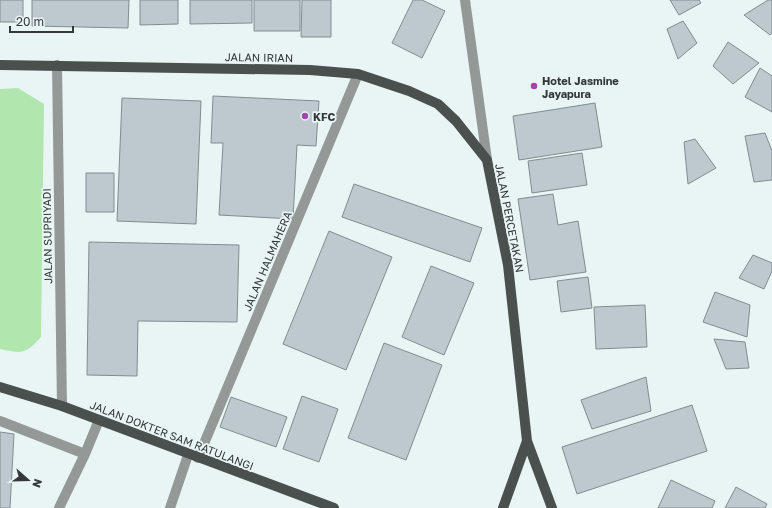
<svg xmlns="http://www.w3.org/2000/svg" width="772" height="508" viewBox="0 0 772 508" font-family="'Golos Text',sans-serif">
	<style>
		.green { fill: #b1e6af }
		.building { fill: #bec9cd; stroke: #828c90 }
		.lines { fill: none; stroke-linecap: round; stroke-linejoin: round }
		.minor { stroke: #949896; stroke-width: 10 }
		.major { stroke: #49504d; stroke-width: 10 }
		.poi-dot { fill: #a444ad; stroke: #e8f5f4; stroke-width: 1.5 }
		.labels { text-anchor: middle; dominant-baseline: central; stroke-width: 3.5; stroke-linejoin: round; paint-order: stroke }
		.street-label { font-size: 11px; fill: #333838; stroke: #e8f5f4 }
		.poi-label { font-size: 11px; font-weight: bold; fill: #333838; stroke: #e8f5f4; text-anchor: start }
	</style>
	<rect width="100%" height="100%" fill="#e8f5f4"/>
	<path class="green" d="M 18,88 L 44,104 L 41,337 C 26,354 22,354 0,349 L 0,89 Z"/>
	<path class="building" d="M 0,0 L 23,0 L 23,22 L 0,22 Z
		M 32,0 L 129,0 L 128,28 L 32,26 Z
		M 140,0 L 178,0 L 178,24 L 140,25 Z
		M 190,0 L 252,0 L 252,23 L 190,24 Z
		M 254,0 L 300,0 L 300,31 L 254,31 Z
		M 302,0 L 331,0 L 331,37 L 301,37 Z
		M 413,0 L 422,0 L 445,11 L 422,58 L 392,43 Z
		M 670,0 L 699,0 L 701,3 L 679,15 Z
		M 768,0 L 772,0 L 772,33 L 770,35 L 744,15 Z
		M 683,21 L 697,43 L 678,59 L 667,29 Z
		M 728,42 L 759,63 L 733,84 L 713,66 Z
		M 760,68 L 772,76 L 772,112 L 745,97 Z
		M 213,96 L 319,101 L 316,146 L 297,145 L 293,219 L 219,215 L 223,143 L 211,143 Z
		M 122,98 L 201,101 L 196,224 L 117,221 Z
		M 595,103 L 602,147 L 519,160 L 513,116 Z
		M 765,133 L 772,151 L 772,180 L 754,182 L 745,136 Z
		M 695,139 L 716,168 L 688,184 L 684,142 Z
		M 582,153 L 587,185 L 532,193 L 528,161 Z
		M 86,173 L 114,173 L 114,212 L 86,212 Z
		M 354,184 L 482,228 L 470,262 L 342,217 Z
		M 553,194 L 558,225 L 578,221 L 586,272 L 530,280 L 518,199 Z
		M 329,231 L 392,257 L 346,370 L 283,344 Z
		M 89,242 L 239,245 L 237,322 L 138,321 L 137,376 L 87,375 Z
		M 753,255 L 772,263 L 772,271 L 764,289 L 739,278 Z
		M 431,266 L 474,283 L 444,355 L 402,337 Z
		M 588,277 L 592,308 L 561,312 L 557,281 Z
		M 715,292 L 750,305 L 747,337 L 703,322 Z
		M 645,305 L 647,347 L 596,349 L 594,307 Z
		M 714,339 L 745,342 L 749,368 L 726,369 Z
		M 384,343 L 442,365 L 406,460 L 348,438 Z
		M 646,377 L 651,411 L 592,429 L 581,400 Z
		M 302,396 L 338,409 L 319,462 L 283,449 Z
		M 231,397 L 287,417 L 276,447 L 220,427 Z
		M 692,405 L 707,451 L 577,494 L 562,447 Z
		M 0,432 L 14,434 L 10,508 L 0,508 Z
		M 671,480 L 715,501 L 712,508 L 658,508 Z
		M 736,487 L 767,504 L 765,508 L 725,508 Z"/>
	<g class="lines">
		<path class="minor" d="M 465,0 L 487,160
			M 57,65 L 62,406
			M 0,421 L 85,454
			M 198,458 L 358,74
			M 59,508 L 85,454 L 99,420
			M 170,508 L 188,455"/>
		<path class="major" d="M 0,65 L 310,70 L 358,74 L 409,91 L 438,104 L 456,121 L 487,160 L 508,265 L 527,441 L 552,508
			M 0,387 L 62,406 L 334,508
			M 503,508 L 527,441"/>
	</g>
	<g class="poi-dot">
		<circle cx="534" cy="86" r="4"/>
		<circle cx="305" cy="116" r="4"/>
	</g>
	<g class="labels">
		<g class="street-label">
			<text transform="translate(259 57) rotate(1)">JALAN IRIAN</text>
			<text transform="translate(510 218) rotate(79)">JALAN PERCETAKAN</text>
			<text transform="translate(47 236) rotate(-91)">JALAN SUPRIYADI</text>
			<text transform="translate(267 261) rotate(-67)">JALAN HALMAHERA</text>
			<text transform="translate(172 435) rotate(21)">JALAN DOKTER SAM RATULANGI</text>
		</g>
		<g class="poi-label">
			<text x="542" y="80">Hotel Jasmine<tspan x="542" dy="13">Jayapura</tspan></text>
			<text x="313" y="116">KFC</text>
		</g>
	</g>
	<g transform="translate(28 480) rotate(110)" stroke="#e8f5f4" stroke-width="3" paint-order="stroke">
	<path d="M0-3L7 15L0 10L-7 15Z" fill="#333838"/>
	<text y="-6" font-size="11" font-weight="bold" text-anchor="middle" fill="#333838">N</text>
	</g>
	<path d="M10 26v6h63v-6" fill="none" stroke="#333838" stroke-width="2"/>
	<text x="16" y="26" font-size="12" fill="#333838" stroke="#e8f5f4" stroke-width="3" paint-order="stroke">20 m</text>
</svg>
